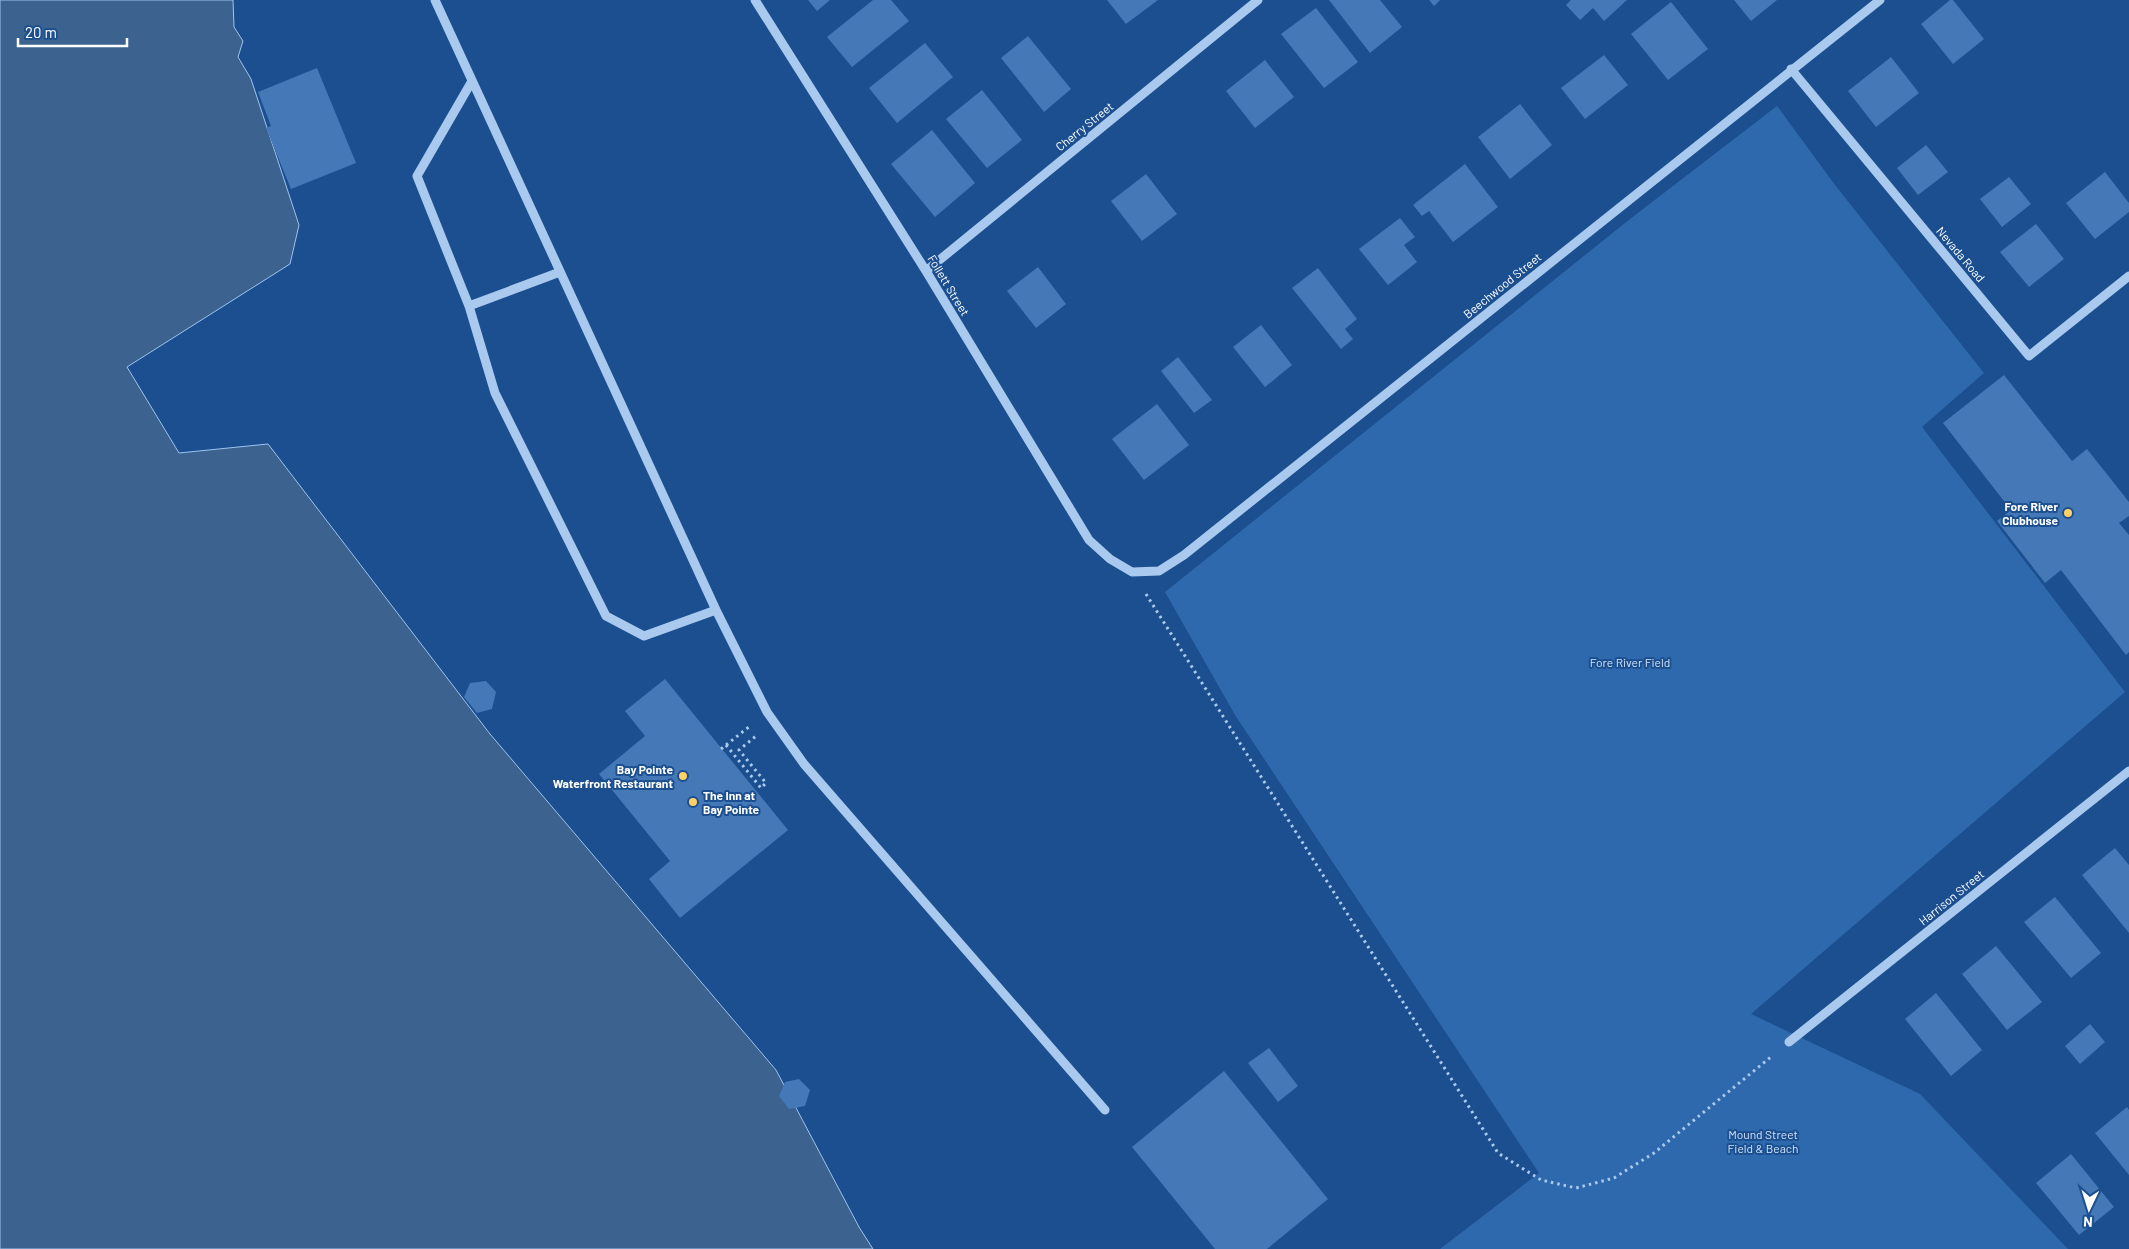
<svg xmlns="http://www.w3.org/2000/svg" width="2129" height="1249" viewBox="0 0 2129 1249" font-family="Barlow,sans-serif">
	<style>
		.green { fill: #2e69ad }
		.water { fill: #3c6290; stroke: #9cc4f0 }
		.building { fill: #4478b7 }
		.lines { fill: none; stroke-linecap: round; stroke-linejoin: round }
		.path { stroke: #a9c9ee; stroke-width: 3; stroke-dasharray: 2.5 4; stroke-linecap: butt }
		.minor { stroke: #a9c9ee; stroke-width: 9 }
		.poi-dot { fill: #ffd166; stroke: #1b4f8f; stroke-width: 2 }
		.labels { text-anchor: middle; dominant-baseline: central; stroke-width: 4; stroke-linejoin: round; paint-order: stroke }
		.street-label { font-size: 12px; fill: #fff; stroke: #1b4f8f }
		.poi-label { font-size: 12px; font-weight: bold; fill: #fff; stroke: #1b4f8f; text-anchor: end }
		.park-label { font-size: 12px; fill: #cfe3fa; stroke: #1b4f8f }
	</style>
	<rect width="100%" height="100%" fill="#1b4f8f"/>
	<path class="green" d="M 1777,106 L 1835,185 L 1984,373 L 1922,427 L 2125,692 L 1751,1014 L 1920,1094 L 2068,1249 L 1440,1249 L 1539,1173 L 1235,715 L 1165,592 L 1630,219 Z"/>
	<path class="water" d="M 0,0 L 233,0 L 234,27 L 243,41 L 238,57 L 251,79 L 299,225 L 290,264 L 127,367 L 179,453 L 268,444 L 490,734 L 776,1070 L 859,1227 L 873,1249 L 0,1249 Z"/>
	<path class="building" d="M 808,0 L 830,0 L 817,11 Z
		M 873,0 L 891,0 L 909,21 L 852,67 L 827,37 Z
		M 1107,0 L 1158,0 L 1126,24 Z
		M 1329,0 L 1380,0 L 1402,27 L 1370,53 Z
		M 1429,0 L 1440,0 L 1434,6 Z
		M 1571,0 L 1627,0 L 1604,21 L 1593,8 L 1580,20 L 1566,5 Z
		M 1734,0 L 1777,0 L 1751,21 Z
		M 1950,0 L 1953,0 L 1984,39 L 1953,64 L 1921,24 Z
		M 1671,2 L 1708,49 L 1668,80 L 1631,34 Z
		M 1316,8 L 1358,62 L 1324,88 L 1281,34 Z
		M 1028,36 L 1071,89 L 1044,112 L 1001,58 Z
		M 925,43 L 953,77 L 897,123 L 869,88 Z
		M 1604,55 L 1628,85 L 1585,119 L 1561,88 Z
		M 1891,57 L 1919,93 L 1876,127 L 1848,91 Z
		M 1265,60 L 1294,97 L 1255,128 L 1226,91 Z
		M 317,68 L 356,163 L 291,189 L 266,128 L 271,126 L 258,92 Z
		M 982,90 L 1022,140 L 987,168 L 946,119 Z
		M 1520,104 L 1552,145 L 1510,179 L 1478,137 Z
		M 932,130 L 975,183 L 935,217 L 891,164 Z
		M 1926,145 L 1948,172 L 1918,195 L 1897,168 Z
		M 1465,164 L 1498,207 L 1453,242 L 1429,211 L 1422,216 L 1413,205 Z
		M 2105,172 L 2129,203 L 2129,212 L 2095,239 L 2066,203 Z
		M 1146,174 L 1177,214 L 1142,241 L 1111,201 Z
		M 2009,177 L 2031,204 L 2002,227 L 1980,199 Z
		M 1400,218 L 1415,237 L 1404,245 L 1417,262 L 1388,285 L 1359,249 Z
		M 2036,224 L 2064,259 L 2029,287 L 2000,252 Z
		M 1038,267 L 1066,304 L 1036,328 L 1007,291 Z
		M 1318,268 L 1357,319 L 1345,329 L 1353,339 L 1341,349 L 1292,288 Z
		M 1261,325 L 1292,365 L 1265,387 L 1233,347 Z
		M 1178,357 L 1212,400 L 1194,413 L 1161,371 Z
		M 2004,375 L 2072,461 L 2087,449 L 2129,502 L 2129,516 L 2119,523 L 2129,535 L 2129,652 L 2126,655 L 2061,570 L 2045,583 L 1997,521 L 2011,510 L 1943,423 Z
		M 1157,404 L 1189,445 L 1144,480 L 1112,439 Z
		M 665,679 L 788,830 L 680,918 L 649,879 L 670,861 L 599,774 L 645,736 L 625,711 Z
		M 486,681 L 496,692 L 492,709 L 477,713 L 464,697 L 470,683 Z
		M 2115,848 L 2129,865 L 2129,933 L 2082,875 Z
		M 2055,897 L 2101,953 L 2071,978 L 2024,922 Z
		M 1996,946 L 2042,1002 L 2007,1030 L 1962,974 Z
		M 1936,993 L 1982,1050 L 1951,1076 L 1905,1019 Z
		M 2090,1024 L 2105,1042 L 2080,1064 L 2065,1046 Z
		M 1269,1048 L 1298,1086 L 1278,1102 L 1248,1063 Z
		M 1224,1071 L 1328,1199 L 1267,1249 L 1215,1249 L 1132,1147 Z
		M 799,1079 L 810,1090 L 805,1106 L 789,1109 L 779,1096 L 785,1082 Z
		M 2127,1107 L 2129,1110 L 2129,1175 L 2095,1133 Z
		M 2071,1154 L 2114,1207 L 2079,1235 L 2036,1183 Z"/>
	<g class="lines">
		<path class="path" d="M 1146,594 L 1498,1153 L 1541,1180 L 1576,1188 L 1614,1178 L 1654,1153 L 1772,1056
			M 726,745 L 761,788 L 766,783 L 739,750 L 756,736
			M 721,749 L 750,726"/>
		<path class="minor" d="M 435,0 L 716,610 L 767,712 L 804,764 L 1105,1110
			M 755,0 L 926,271 L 1089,540 L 1110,559 L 1132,572 L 1159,571 L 1184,555 L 1880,0
			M 1791,69 L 2029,356 L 2129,276
			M 472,81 L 417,176 L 469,306 L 560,272
			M 926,271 L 1258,0
			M 469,306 L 495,393 L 606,616 L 644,636 L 716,610
			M 1789,1042 L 2129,771"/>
	</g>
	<g class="poi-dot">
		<circle cx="2068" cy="513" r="5"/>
		<circle cx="683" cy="776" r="5"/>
		<circle cx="693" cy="802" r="5"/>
	</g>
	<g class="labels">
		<g class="street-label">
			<text transform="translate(1084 126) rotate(-39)">Cherry Street</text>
			<text transform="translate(1961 254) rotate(50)">Nevada Road</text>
			<text transform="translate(949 285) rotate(59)">Follett Street</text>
			<text transform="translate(1502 285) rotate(-39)">Beechwood Street</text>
			<text transform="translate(1951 897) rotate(-39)">Harrison Street</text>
		</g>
		<g class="poi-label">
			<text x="2058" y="506">Fore River<tspan x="2058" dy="14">Clubhouse</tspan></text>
			<text x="673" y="769">Bay Pointe<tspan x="673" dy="14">Waterfront Restaurant</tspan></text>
			<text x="703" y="795" text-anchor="start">The Inn at<tspan x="703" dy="14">Bay Pointe</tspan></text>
		</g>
		<g class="park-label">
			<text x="1630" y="662">Fore River Field</text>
			<text x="1763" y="1134">Mound Street<tspan x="1763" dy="14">Field &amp; Beach</tspan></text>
		</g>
	</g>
	<g transform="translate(2089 1209) rotate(184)" stroke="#1b4f8f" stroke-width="4" paint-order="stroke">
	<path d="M0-4L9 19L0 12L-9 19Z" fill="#ffffff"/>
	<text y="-8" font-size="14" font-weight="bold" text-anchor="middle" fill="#ffffff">N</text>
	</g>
	<path d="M18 38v8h109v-8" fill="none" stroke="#ffffff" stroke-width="2.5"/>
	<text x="25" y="38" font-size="15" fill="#ffffff" stroke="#1b4f8f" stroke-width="4" paint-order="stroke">20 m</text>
</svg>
